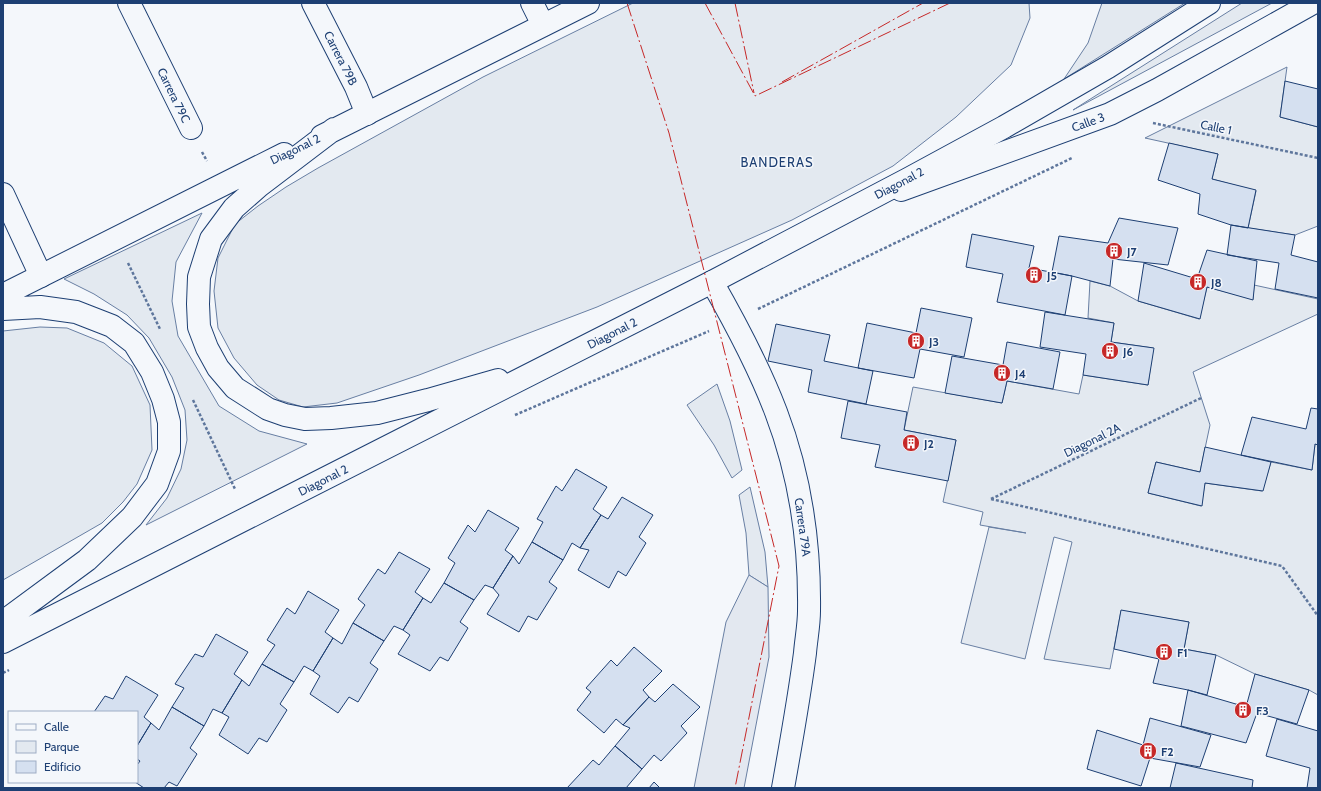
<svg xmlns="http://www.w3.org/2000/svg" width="1321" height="791" viewBox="0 0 1321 791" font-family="Cabin,sans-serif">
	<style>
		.green { fill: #e3e9f0; stroke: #687fa3 }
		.parking { fill: #e3e8f0; stroke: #687fa3 }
		.building { fill: #d5e0f0; stroke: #1d3f73 }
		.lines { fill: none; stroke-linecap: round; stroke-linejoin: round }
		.minor-casing { stroke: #1d3f73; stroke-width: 24 }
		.tertiary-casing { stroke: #1d3f73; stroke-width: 24 }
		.primary-casing { stroke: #1d3f73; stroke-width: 24 }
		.path { stroke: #5e769c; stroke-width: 2.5; stroke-dasharray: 3 2; stroke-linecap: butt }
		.minor { stroke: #f4f7fb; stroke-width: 22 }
		.tertiary { stroke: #f4f7fb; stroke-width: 22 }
		.primary { stroke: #f4f7fb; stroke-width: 22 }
		.power { stroke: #c62828; stroke-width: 1; stroke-dasharray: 14 3 2 3; stroke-linecap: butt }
		.labels { text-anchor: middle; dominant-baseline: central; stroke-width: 3; stroke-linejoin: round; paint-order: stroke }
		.street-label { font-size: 12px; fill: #1d3f73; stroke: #f4f7fb }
		.poi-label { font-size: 12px; font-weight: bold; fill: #1d3f73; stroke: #f4f7fb; text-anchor: start }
		.neighbourhood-label { font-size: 13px; letter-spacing: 1px; fill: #1d3f73; stroke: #f4f7fb }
	</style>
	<rect width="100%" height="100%" fill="#f4f7fb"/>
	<path class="green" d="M 633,3 L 1029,3 L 1030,18 L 1011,65 L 956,117 L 893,166 L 792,220 L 597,307 L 419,375 L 337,403 L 303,407 L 279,400 L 257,385 L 234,358 L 218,328 L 214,291 L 218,258 L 235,224 L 258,206 L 286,187 L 318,168 L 483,77 Z
		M 1102,3 L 1185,3 L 1064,79 L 1088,43 Z
		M 1242,3 L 1272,3 L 1073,110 Z
		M 1287,67 L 1280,117 L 1318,127 L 1318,226 L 1295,235 L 1248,228 L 1256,191 L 1212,179 L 1218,154 L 1145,138 Z
		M 202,213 L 176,262 L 172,301 L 178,336 L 219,406 L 259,431 L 307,444 L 146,525 L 167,498 L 181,469 L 187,440 L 185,410 L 172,377 L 149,338 L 127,315 L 94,294 L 64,279 Z
		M 1090,281 L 1110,286 L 1138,301 L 1199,319 L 1207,287 L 1253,299 L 1254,285 L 1318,299 L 1318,314 L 1193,372 L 1210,425 L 1200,472 L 1156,462 L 1148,493 L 1201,506 L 1205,483 L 1262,491 L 1271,462 L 1312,470 L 1315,444 L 1318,445 L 1318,695 L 1309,690 L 1255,674 L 1216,655 L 1184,649 L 1189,622 L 1121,611 L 1110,669 L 1044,659 L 1072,542 L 1054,537 L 1025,659 L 961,643 L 989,527 L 1026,533 L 980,525 L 983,512 L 943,502 L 956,440 L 904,430 L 913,387 L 1002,403 L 1007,381 L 1079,394 L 1083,375 L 1148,385 L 1153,348 L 1111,342 L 1114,323 L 1088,318 Z
		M 40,327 L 67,328 L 104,343 L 132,366 L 150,405 L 152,450 L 137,484 L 123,502 L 102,523 L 3,580 L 3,331 Z
		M 717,384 L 730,421 L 742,470 L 732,478 L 714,445 L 687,405 Z
		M 750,487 L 765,552 L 768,587 L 749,575 L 746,533 L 739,495 Z"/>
	<path class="parking" d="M 749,575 L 768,587 L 769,657 L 744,788 L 694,788 L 726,622 Z"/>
	<path class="building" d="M 1285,81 L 1318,89 L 1318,127 L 1280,117 Z
		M 1169,143 L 1218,154 L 1212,179 L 1256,190 L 1248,228 L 1231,225 L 1198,214 L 1200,194 L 1158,180 Z
		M 1119,218 L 1178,228 L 1168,265 L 1113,259 L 1110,286 L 1072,276 L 1052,272 L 1059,236 L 1108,243 Z
		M 1231,225 L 1295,235 L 1291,255 L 1318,262 L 1318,298 L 1275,289 L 1279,263 L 1227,255 Z
		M 972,234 L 1034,246 L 1029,268 L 1072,276 L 1065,315 L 997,302 L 1003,274 L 966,267 Z
		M 1207,250 L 1257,261 L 1253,300 L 1207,287 L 1200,319 L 1138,301 L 1144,263 L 1197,279 Z
		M 921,308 L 972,318 L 964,357 L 920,349 L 914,378 L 858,368 L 867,323 L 916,333 Z
		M 1045,312 L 1114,323 L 1111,342 L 1154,348 L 1148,385 L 1083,375 L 1086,354 L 1040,347 Z
		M 776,324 L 830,335 L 824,361 L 873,371 L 866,404 L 808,392 L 812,370 L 768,361 Z
		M 1007,342 L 1060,352 L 1053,389 L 1007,381 L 1002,403 L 945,393 L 952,356 L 1003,365 Z
		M 848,401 L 907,412 L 904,430 L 956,440 L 948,481 L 875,467 L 880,445 L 841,438 Z
		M 1311,408 L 1318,409 L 1318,445 L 1315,444 L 1312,470 L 1241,455 L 1252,417 L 1306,429 Z
		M 1205,447 L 1271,462 L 1263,491 L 1205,483 L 1202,506 L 1148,493 L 1156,462 L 1200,472 Z
		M 576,469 L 607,487 L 593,509 L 601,515 L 580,548 L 572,543 L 563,560 L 532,542 L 543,522 L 537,519 L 556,486 L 562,491 Z
		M 622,497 L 653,515 L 639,537 L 646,543 L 626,576 L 618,571 L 609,588 L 578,570 L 589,550 L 580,548 L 601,515 L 608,519 Z
		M 488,510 L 519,528 L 505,550 L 513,556 L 493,588 L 485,585 L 474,600 L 444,583 L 455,563 L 448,558 L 468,525 L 475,532 Z
		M 532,542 L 563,560 L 549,582 L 557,588 L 537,620 L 528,616 L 519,632 L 487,614 L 499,595 L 493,588 L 513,556 L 519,564 Z
		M 399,552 L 430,569 L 415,592 L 423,598 L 403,630 L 394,626 L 384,641 L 353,623 L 365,605 L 358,599 L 378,569 L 385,574 Z
		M 444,583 L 474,600 L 460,622 L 468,628 L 448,661 L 440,657 L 430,671 L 398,654 L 410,635 L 403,630 L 423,598 L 431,603 Z
		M 308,591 L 339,610 L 325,632 L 333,638 L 313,671 L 304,666 L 294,682 L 262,664 L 275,645 L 267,640 L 287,608 L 295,614 Z
		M 1121,610 L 1189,622 L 1184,649 L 1216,655 L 1207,695 L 1188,690 L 1153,683 L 1159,659 L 1114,649 Z
		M 353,623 L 384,641 L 370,663 L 378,669 L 358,702 L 349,697 L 338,713 L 310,694 L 320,676 L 313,671 L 333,638 L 342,644 Z
		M 216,634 L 248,652 L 234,674 L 242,680 L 222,713 L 213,709 L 204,726 L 172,707 L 184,688 L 175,684 L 195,654 L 203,657 Z
		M 634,647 L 662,671 L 643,690 L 649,697 L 623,725 L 616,719 L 604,733 L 577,710 L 591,692 L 586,688 L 611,660 L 617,666 Z
		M 262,664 L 294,682 L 280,704 L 287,710 L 267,742 L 259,738 L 248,754 L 219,735 L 229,717 L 222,713 L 242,680 L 249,686 Z
		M 1255,674 L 1309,690 L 1297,724 L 1257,713 L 1246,743 L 1181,726 L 1188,690 L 1246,707 Z
		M 126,676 L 158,695 L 144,717 L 151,723 L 137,746 L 137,712 L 94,712 L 105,696 L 113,699 Z
		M 673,684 L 700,707 L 681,726 L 687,733 L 661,761 L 654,755 L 642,769 L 615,746 L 630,728 L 623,725 L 649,697 L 655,702 Z
		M 172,707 L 204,726 L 190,748 L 197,754 L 177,786 L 169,782 L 164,788 L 144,788 L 135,782 L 137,782 L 137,765 L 140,761 L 137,759 L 137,746 L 151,723 L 159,730 Z
		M 1150,718 L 1211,735 L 1200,767 L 1150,758 L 1141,786 L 1087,769 L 1097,730 L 1143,745 Z
		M 1277,719 L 1318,731 L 1318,788 L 1307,788 L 1310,768 L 1266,756 Z
		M 615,746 L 642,769 L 626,788 L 567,788 L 593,760 L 599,765 Z
		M 1176,763 L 1253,780 L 1252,788 L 1170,788 Z
		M 654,782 L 660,788 L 649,788 Z"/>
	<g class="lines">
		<defs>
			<path id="minor" d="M 129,3 L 191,128
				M 313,3 L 356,87 L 367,114
				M 532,3 L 543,25
				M 3,194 L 41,276"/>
			<path id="tertiary" d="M 901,190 L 1110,114 L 1157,90 L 1313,3
				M 712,282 C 736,324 759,367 776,412 C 800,475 810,544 809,611 C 809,625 806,640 805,653 C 799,699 791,743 783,788"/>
			<path id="primary" d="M 334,129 L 259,186 L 234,208 L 211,239 L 199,277 L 198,304 L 199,327 L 207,348 L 218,368 L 235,388 L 268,409 L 285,415 L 305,419 L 331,418 L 377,413 L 428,400 L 498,380
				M 322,136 L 588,3
				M 3,295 L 284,154
				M 3,309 L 40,307 L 76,312 L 112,326 L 134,343 L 152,372 L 163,399 L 169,422 L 169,451 L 157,484 L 132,517 L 87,560 L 3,622
				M 3,642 L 712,282 L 908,179 L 1004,127 L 1108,67 L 1209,3"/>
		</defs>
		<use href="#minor" class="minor-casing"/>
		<use href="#tertiary" class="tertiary-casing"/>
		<use href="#primary" class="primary-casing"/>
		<path class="path" d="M 1153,123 L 1318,158
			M 202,152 L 207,161
			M 128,263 L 160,329
			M 758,309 L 1072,158
			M 193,400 L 235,489
			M 515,415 L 709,331
			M 991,499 L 1282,566 L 1318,616
			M 991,499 L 1201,398
			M 3,673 L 9,670"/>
		<use href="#minor" class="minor"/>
		<use href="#tertiary" class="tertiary"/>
		<use href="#primary" class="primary"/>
		<path class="power" d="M 627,3 L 669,133 L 779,566 L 735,788
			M 705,3 L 755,96 L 950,3
			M 735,3 L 754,93
			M 782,82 L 923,3"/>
	</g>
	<defs>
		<symbol id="building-disc" viewBox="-11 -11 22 22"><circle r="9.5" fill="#c62828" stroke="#f4f7fb"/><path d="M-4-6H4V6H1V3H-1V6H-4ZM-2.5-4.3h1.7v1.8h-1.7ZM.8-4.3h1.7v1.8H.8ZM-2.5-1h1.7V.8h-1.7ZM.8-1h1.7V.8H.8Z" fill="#fff"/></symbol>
	</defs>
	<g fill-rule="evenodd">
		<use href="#building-disc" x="1104" y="241" width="20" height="20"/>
		<use href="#building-disc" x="1024" y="265" width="20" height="20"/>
		<use href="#building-disc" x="1188" y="272" width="20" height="20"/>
		<use href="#building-disc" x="906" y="331" width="20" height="20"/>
		<use href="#building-disc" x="1100" y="341" width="20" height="20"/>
		<use href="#building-disc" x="992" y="363" width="20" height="20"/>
		<use href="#building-disc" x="901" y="433" width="20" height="20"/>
		<use href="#building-disc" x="1154" y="642" width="20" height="20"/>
		<use href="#building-disc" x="1233" y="700" width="20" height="20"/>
		<use href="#building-disc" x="1138" y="741" width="20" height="20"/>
	</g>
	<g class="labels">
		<g class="street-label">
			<text transform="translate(341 58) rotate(63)">Carrera 79B</text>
			<text transform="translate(174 95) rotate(64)">Carrera 79C</text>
			<text transform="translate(1088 122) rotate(-20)">Calle 3</text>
			<text transform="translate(1216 127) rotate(12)">Calle 1</text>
			<text transform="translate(295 149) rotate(-26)">Diagonal 2</text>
			<text transform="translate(899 183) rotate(-28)">Diagonal 2</text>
			<text transform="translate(612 333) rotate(-27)">Diagonal 2</text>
			<text transform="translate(1092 440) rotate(-26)">Diagonal 2A</text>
			<text transform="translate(323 480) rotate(-27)">Diagonal 2</text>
			<text transform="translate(803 527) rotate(82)">Carrera 79A</text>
		</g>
		<g class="poi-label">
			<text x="1127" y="251">J7</text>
			<text x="1047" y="275">J5</text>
			<text x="1211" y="282">J8</text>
			<text x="929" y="341">J3</text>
			<text x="1123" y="351">J6</text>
			<text x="1015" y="373">J4</text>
			<text x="924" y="443">J2</text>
			<text x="1177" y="652">F1</text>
			<text x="1256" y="710">F3</text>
			<text x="1161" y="751">F2</text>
		</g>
		<g class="neighbourhood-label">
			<text x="777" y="162">BANDERAS</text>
		</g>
	</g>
	<rect width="1321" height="791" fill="none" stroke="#1d3f73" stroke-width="8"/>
	<rect x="8" y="711" width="130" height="72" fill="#f4f7fb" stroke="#9eadc5"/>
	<rect x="16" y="724" width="20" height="6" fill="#f4f7fb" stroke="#9eadc5"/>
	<text x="44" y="731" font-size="12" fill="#1d3f73">Calle</text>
	<rect x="16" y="741" width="20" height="12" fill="#e3e9f0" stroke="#9eadc5"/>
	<text x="44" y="751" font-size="12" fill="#1d3f73">Parque</text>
	<rect x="16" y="761" width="20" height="12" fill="#d5e0f0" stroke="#9eadc5"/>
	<text x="44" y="771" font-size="12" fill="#1d3f73">Edificio</text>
</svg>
